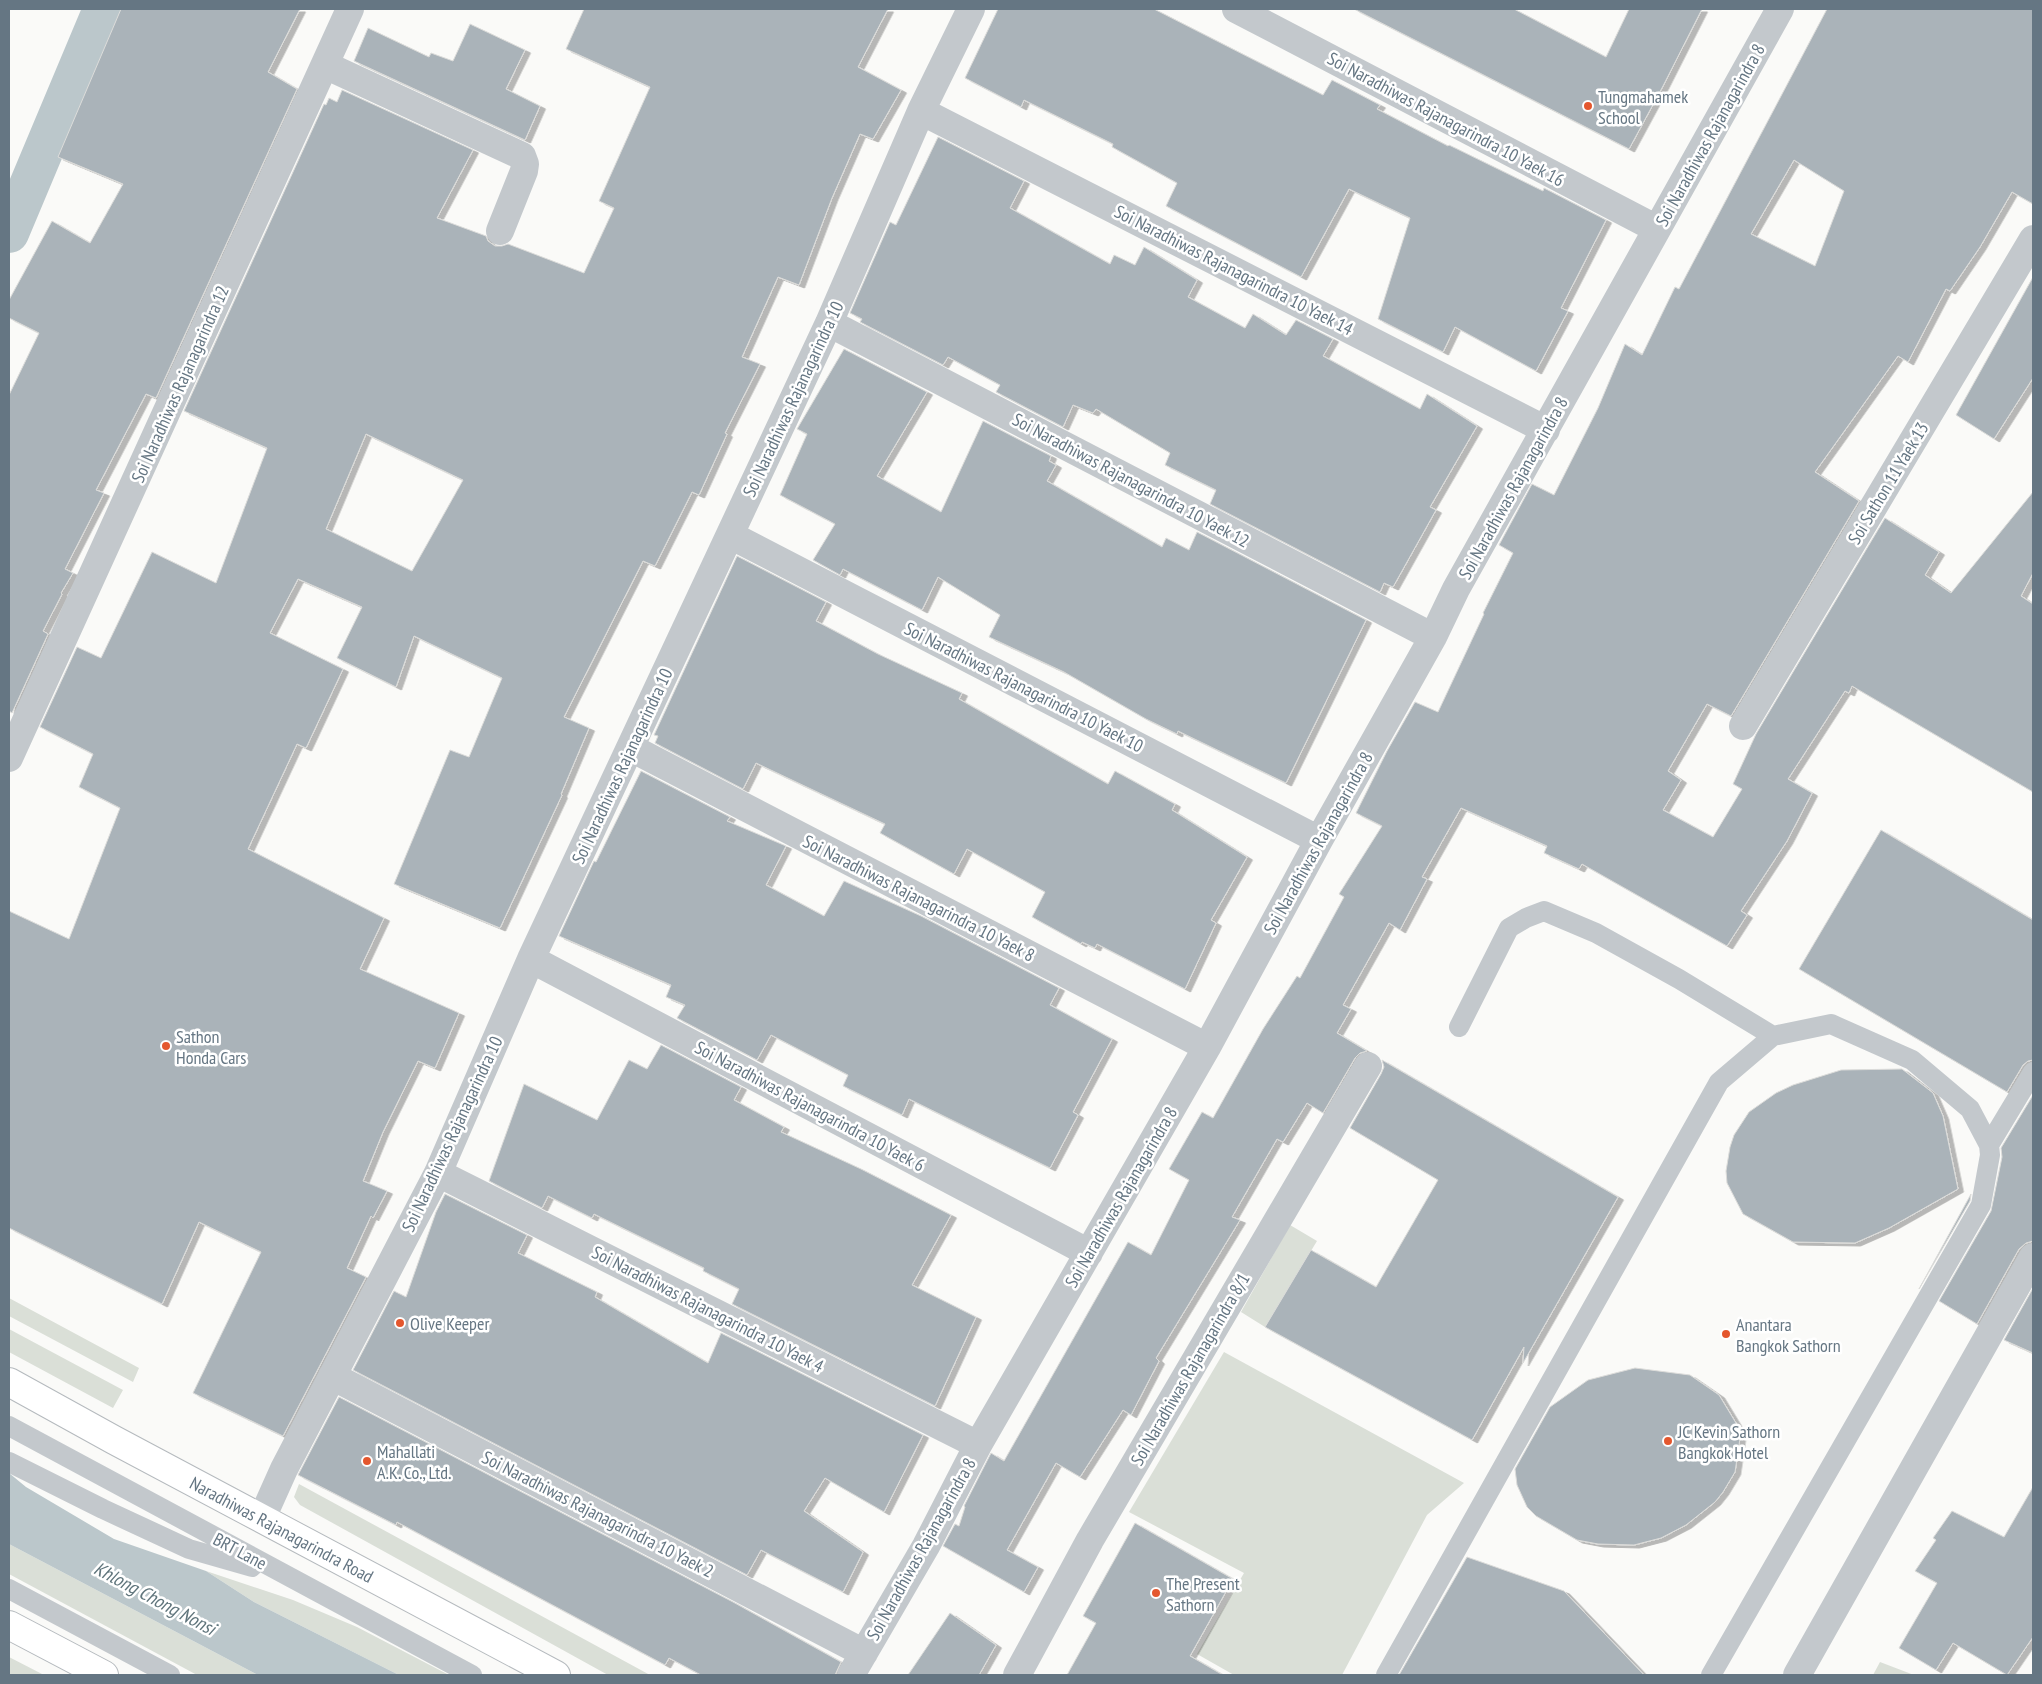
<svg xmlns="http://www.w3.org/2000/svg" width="2042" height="1684" viewBox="0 0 2042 1684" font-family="'PT Sans Narrow',sans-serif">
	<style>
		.green { fill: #dadfd7 }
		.water { fill: #bbc7cb }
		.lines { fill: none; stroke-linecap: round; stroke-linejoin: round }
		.canal { stroke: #bbc7cb; stroke-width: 40 }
		.building { fill: #aab3b9; stroke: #dcdcda; fill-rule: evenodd; filter: url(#shadow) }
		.primary-casing { stroke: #b5babe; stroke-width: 30 }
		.service { stroke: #c3c8cc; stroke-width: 20 }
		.minor { stroke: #c3c8cc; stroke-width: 28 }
		.primary { stroke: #fff; stroke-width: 28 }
		.poi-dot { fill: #e4572e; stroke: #fff; stroke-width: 2 }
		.labels { text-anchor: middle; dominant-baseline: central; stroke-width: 5; stroke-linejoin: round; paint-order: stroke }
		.poi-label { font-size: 18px; fill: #657683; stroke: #fff; text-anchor: start }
		.street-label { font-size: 18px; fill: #657683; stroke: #fff }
		.water-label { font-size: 19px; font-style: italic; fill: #60757c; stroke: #fff }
	</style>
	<defs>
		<filter id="shadow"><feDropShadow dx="5.5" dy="3" stdDeviation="0" flood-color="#0004"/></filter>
	</defs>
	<rect width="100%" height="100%" fill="#fafaf8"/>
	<path class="green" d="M 1290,1225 L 1317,1241 L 1265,1327 L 1241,1312 Z
		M 9,1298 L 139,1368 L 133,1382 L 9,1316 Z
		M 9,1329 L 123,1390 L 113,1408 L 9,1352 Z
		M 1224,1352 L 1464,1483 L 1427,1515 L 1342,1675 L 1234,1675 L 1197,1654 L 1244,1573 L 1129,1512 Z
		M 299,1484 L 650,1675 L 608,1675 L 300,1505 L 294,1497 Z
		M 9,1544 L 258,1675 L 197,1675 L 9,1574 Z
		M 206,1571 L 293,1600 L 357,1627 L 449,1675 L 399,1675 L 254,1602 Z
		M 9,1657 L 44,1675 L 9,1675 Z
		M 1880,1662 L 1914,1675 L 1873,1675 Z"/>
	<path class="water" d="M 9,1473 L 26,1487 L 114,1539 L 206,1571 L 254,1602 L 399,1675 L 258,1675 L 9,1544 Z"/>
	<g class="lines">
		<path class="canal" d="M 9,233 L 103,9"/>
	</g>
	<path class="building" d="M 121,9 L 300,9 L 268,72 L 297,89 L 156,398 L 146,394 L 96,490 L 104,493 L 65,569 L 73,573 L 61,593 L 62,594 L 43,631 L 48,634 L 12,713 L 9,711 L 9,395 L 39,333 L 9,318 L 9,300 L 52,221 L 90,243 L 123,184 L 58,157 Z
		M 584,9 L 888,9 L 858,67 L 901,90 L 873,139 L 860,134 L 832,198 L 799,285 L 778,277 L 742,357 L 760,364 L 725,433 L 727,434 L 699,495 L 692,492 L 655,566 L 643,561 L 564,717 L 589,728 L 561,794 L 562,795 L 500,928 L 394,884 L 450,750 L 469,757 L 502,678 L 414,636 L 396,687 L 337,658 L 362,607 L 298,579 L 270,633 L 343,669 L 306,748 L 297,744 L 248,849 L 384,918 L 360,969 L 459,1013 L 435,1068 L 418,1061 L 383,1132 L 363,1181 L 387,1191 L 373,1218 L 371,1216 L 347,1268 L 366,1277 L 283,1436 L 193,1393 L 261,1252 L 199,1222 L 162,1304 L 9,1228 L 9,911 L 69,939 L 120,808 L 79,787 L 93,754 L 40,727 L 77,647 L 101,658 L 152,552 L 216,583 L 267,448 L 184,411 L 324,104 L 326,105 L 329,98 L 337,102 L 342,90 L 473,150 L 437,218 L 486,236 L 488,241 L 495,246 L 502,246 L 508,244 L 584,273 L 614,208 L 599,201 L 650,87 L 566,49 ZM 366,434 L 463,480 L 412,571 L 326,529 Z
		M 998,9 L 1154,9 L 1323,95 L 1332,80 L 1380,105 L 1377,109 L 1448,146 L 1449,145 L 1543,191 L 1544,188 L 1606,220 L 1561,308 L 1568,311 L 1536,371 L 1455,327 L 1443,352 L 1378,319 L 1410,218 L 1349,189 L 1301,277 L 1166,206 L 1177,183 L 1112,147 L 1113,144 L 1024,100 L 1021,107 L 965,78 Z
		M 1354,9 L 1514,9 L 1606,57 L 1629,9 L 1702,9 L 1663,86 L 1629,149 Z
		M 1827,9 L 2033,9 L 2033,204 L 2012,192 L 1980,247 L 1950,291 L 1946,289 L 1908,362 L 1898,356 L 1815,472 L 1859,501 L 1731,716 L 1707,704 L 1668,771 L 1681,780 L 1663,810 L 1713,837 L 1742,789 L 1733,784 L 1756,734 L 1885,518 L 1939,552 L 1925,575 L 1951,593 L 2033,492 L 2033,573 L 2021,596 L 2033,604 L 2033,792 L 1852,686 L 1849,693 L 1845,691 L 1788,779 L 1812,793 L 1787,841 L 1741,911 L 1747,915 L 1727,946 L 1582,864 L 1579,869 L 1544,853 L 1547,846 L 1461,808 L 1422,877 L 1427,879 L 1400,930 L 1389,923 L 1343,1005 L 1351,1009 L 1337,1033 L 1367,1051 L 1360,1053 L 1355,1058 L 1323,1113 L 1307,1103 L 1283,1142 L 1277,1139 L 1232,1217 L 1240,1220 L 1156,1358 L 1159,1361 L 1131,1415 L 1123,1410 L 1080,1477 L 1056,1463 L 1007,1550 L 1038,1567 L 1024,1592 L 943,1546 L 955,1524 L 959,1526 L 965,1507 L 964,1506 L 991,1453 L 1004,1461 L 1128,1242 L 1151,1255 L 1189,1180 L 1169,1169 L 1202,1112 L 1213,1118 L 1263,1029 L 1297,976 L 1300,978 L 1344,897 L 1339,894 L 1382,826 L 1356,813 L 1387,751 L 1415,702 L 1438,712 L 1484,614 L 1483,613 L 1513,553 L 1499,545 L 1532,484 L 1554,495 L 1598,408 L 1625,344 L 1642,355 L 1675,287 L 1679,289 ZM 1794,160 L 1844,191 L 1815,266 L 1751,234 Z
		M 470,24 L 525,50 L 506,89 L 540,106 L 525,140 L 354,61 L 368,28 L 429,57 L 431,53 L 453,61 Z
		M 938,137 L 1024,181 L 1010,208 L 1110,264 L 1114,255 L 1135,265 L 1144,247 L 1197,280 L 1188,297 L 1245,328 L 1253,314 L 1286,335 L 1296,320 L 1333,339 L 1323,356 L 1420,409 L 1427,394 L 1477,426 L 1430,507 L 1436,510 L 1393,587 L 1384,583 L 1380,592 L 1210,504 L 1216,490 L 1165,465 L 1170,453 L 1096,409 L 1093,413 L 1073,405 L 1063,427 L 996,392 L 1000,385 L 948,357 L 943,365 L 860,322 L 862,319 L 850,313 L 890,222 L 896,225 Z
		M 2033,277 L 2033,378 L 1994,439 L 1956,415 Z
		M 844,349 L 927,392 L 877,476 L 941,512 L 983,421 L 1051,456 L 1049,461 L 1056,465 L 1047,481 L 1162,547 L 1166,538 L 1189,550 L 1197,532 L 1366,620 L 1286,783 L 1178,731 L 1177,734 L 1146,719 L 1064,672 L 989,637 L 1000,615 L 938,577 L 922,610 L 843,569 L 840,575 L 813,560 L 835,524 L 780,495 L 807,434 L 797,429 Z
		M 737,556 L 826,602 L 816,621 L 878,654 L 962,693 L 959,699 L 1108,784 L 1115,771 L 1175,804 L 1172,810 L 1247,857 L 1211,920 L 1216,923 L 1185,989 L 1097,944 L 1095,948 L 1082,942 L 1081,944 L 1032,917 L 1045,892 L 967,849 L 954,874 L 880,833 L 885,824 L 756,763 L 743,789 L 655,743 L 658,736 L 654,735 Z
		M 641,771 L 730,817 L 727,821 L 786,846 L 766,885 L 824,916 L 844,881 L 921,916 L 1059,988 L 1050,1005 L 1112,1039 L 1073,1112 L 1078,1115 L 1050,1168 L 909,1099 L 902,1115 L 843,1086 L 848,1075 L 771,1035 L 757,1060 L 677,1018 L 685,1005 L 666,997 L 671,985 L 559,936 L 594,861 L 596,862 Z
		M 1881,830 L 2033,920 L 2033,1060 L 2028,1061 L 2023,1065 L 2007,1092 L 1799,969 Z
		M 661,1045 L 741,1087 L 734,1100 L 784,1127 L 781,1132 L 861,1169 L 951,1215 L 912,1285 L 976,1317 L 935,1406 L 732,1304 L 739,1289 L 703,1271 L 704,1268 L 594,1214 L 592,1218 L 548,1196 L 542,1208 L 489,1181 L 524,1084 L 597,1120 L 629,1060 L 647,1069 Z
		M 1382,1060 L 1618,1197 L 1523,1363 L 1524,1347 L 1472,1440 L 1265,1327 L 1311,1250 L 1376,1287 L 1438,1180 L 1350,1128 L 1381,1074 L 1384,1067 Z
		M 1902,1069 L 1933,1093 L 1943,1116 L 1958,1189 L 1889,1228 L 1855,1243 L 1793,1242 L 1743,1214 L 1727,1183 L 1726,1171 L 1730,1147 L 1734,1135 L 1749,1112 L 1776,1093 L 1793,1085 L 1841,1070 Z
		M 2033,1095 L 2033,1241 L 2026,1243 L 2019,1249 L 1977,1324 L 1939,1301 L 1991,1211 L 2002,1157 L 2001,1148 Z
		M 445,1194 L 527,1235 L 518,1253 L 597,1292 L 595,1297 L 708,1363 L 721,1333 L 923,1435 L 884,1512 L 825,1478 L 804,1511 L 863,1552 L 843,1592 L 761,1550 L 747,1575 L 353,1370 L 394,1291 L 406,1297 L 436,1212 Z
		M 1971,1194 L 1970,1201 L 1919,1289 Z
		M 2033,1288 L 2033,1353 L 2004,1340 Z
		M 1635,1368 L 1690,1375 L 1719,1395 L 1739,1428 L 1740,1438 L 1735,1472 L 1723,1492 L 1715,1502 L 1686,1525 L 1661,1538 L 1634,1545 L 1598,1544 L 1577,1540 L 1536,1516 L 1527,1507 L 1517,1485 L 1515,1469 L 1550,1407 L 1588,1380 Z
		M 339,1397 L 733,1602 L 841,1662 L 835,1675 L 701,1675 L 669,1658 L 665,1665 L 397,1522 L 396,1525 L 298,1475 Z
		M 2033,1487 L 2033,1637 L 2007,1675 L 1953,1643 L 1936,1670 L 1899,1648 L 1937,1583 L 1915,1571 L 1936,1540 L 1933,1538 L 1952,1511 L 2004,1537 Z
		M 1135,1523 L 1233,1579 L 1190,1656 L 1223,1675 L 1067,1675 L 1096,1623 L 1083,1616 Z
		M 1467,1557 L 1564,1591 L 1644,1675 L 1399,1675 Z
		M 950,1613 L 996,1645 L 979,1675 L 908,1675 Z"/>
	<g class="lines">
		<defs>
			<g id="primary">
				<path id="s1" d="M 9,1382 L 114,1440 L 556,1675"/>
				<path d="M 9,1625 L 104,1675"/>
			</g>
		</defs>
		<use href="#primary" class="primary-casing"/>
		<path class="service" d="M 1459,1027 L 1509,928 L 1526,918 L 1544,911 L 1596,933 L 1679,979 L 1773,1036
			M 1989,1145 L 2033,1072
			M 9,1426 L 472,1675
			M 9,1462 L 103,1509 L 189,1549 L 252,1567
			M 9,1589 L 170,1675
			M 1386,1675 L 1719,1082 L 1773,1036 L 1831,1024 L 1912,1060 L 1970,1109 L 1989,1145 L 1990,1155 L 1981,1205 L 1711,1675"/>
		<path class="minor" d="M 1236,9 L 1657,229
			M 325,65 L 522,156 L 525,164 L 524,171 L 500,231
			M 921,111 L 1546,430
			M 829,323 L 1433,637
			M 730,535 L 1319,840
			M 1743,726 L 2033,239
			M 631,748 L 1207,1047
			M 9,758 L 350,9
			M 531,959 L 1089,1253
			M 438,1173 L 978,1445
			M 332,1376 L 864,1653
			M 262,1518 L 284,1469 L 438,1173 L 531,959 L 829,323 L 921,111 L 971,9
			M 851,1675 L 926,1546 L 978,1445 L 1207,1047 L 1319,840 L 1433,637 L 1456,589 L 1780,9
			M 1017,1675 L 1090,1540 L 1368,1066
			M 1797,1675 L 2033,1257"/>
		<use href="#primary" class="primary"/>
	</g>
	<g class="poi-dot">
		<circle cx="1588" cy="106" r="5"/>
		<circle cx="166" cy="1046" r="5"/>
		<circle cx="400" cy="1323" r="5"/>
		<circle cx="1726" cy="1334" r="5"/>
		<circle cx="1668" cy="1441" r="5"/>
		<circle cx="367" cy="1461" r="5"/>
		<circle cx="1156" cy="1593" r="5"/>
	</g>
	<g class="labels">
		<g class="poi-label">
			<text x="1598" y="96">Tungmahamek<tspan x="1598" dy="21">School</tspan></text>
			<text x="176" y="1036">Sathon<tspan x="176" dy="21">Honda Cars</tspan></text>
			<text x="410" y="1323">Olive Keeper</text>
			<text x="1736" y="1324">Anantara<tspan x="1736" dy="21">Bangkok Sathorn</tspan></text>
			<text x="1678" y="1431">JC Kevin Sathorn<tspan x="1678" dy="21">Bangkok Hotel</tspan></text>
			<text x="377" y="1451">Mahallati<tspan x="377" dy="21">A.K. Co., Ltd.</tspan></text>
			<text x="1166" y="1583">The Present<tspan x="1166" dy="21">Sathorn</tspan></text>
		</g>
		<g class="street-label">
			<text transform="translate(1446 119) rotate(28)">Soi Naradhiwas Rajanagarindra 10 Yaek 16</text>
			<text transform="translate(1710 135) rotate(-61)">Soi Naradhiwas Rajanagarindra 8</text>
			<text transform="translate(1234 270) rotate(27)">Soi Naradhiwas Rajanagarindra 10 Yaek 14</text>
			<text transform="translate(180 384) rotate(-66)">Soi Naradhiwas Rajanagarindra 12</text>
			<text transform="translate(793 399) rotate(-65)">Soi Naradhiwas Rajanagarindra 10</text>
			<text transform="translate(1131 480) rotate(28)">Soi Naradhiwas Rajanagarindra 10 Yaek 12</text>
			<text transform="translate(1888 483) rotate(-59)">Soi Sathon 11 Yaek 13</text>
			<text transform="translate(1513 488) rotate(-61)">Soi Naradhiwas Rajanagarindra 8</text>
			<text transform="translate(1024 687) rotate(27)">Soi Naradhiwas Rajanagarindra 10 Yaek 10</text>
			<text transform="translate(622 766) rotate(-65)">Soi Naradhiwas Rajanagarindra 10</text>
			<text transform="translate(1318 843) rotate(-61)">Soi Naradhiwas Rajanagarindra 8</text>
			<text transform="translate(919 898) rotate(27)">Soi Naradhiwas Rajanagarindra 10 Yaek 8</text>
			<text transform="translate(810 1106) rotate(28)">Soi Naradhiwas Rajanagarindra 10 Yaek 6</text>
			<text transform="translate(452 1134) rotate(-65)">Soi Naradhiwas Rajanagarindra 10</text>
			<text transform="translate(1121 1197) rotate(-60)">Soi Naradhiwas Rajanagarindra 8</text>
			<text transform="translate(708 1309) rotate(27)">Soi Naradhiwas Rajanagarindra 10 Yaek 4</text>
			<text transform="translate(1190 1369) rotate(-60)">Soi Naradhiwas Rajanagarindra 8/1</text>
			<text transform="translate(598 1514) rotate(27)">Soi Naradhiwas Rajanagarindra 10 Yaek 2</text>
			<text stroke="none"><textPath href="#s1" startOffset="310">Naradhiwas Rajanagarindra Road</textPath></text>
			<text transform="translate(921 1549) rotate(-61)">Soi Naradhiwas Rajanagarindra 8</text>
			<text transform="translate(240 1551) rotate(28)">BRT Lane</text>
		</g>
		<g class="water-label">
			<text transform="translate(155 1598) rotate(28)">Khlong Chong Nonsi</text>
		</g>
	</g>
	<rect width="2042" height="1684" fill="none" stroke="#657683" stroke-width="20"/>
</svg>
